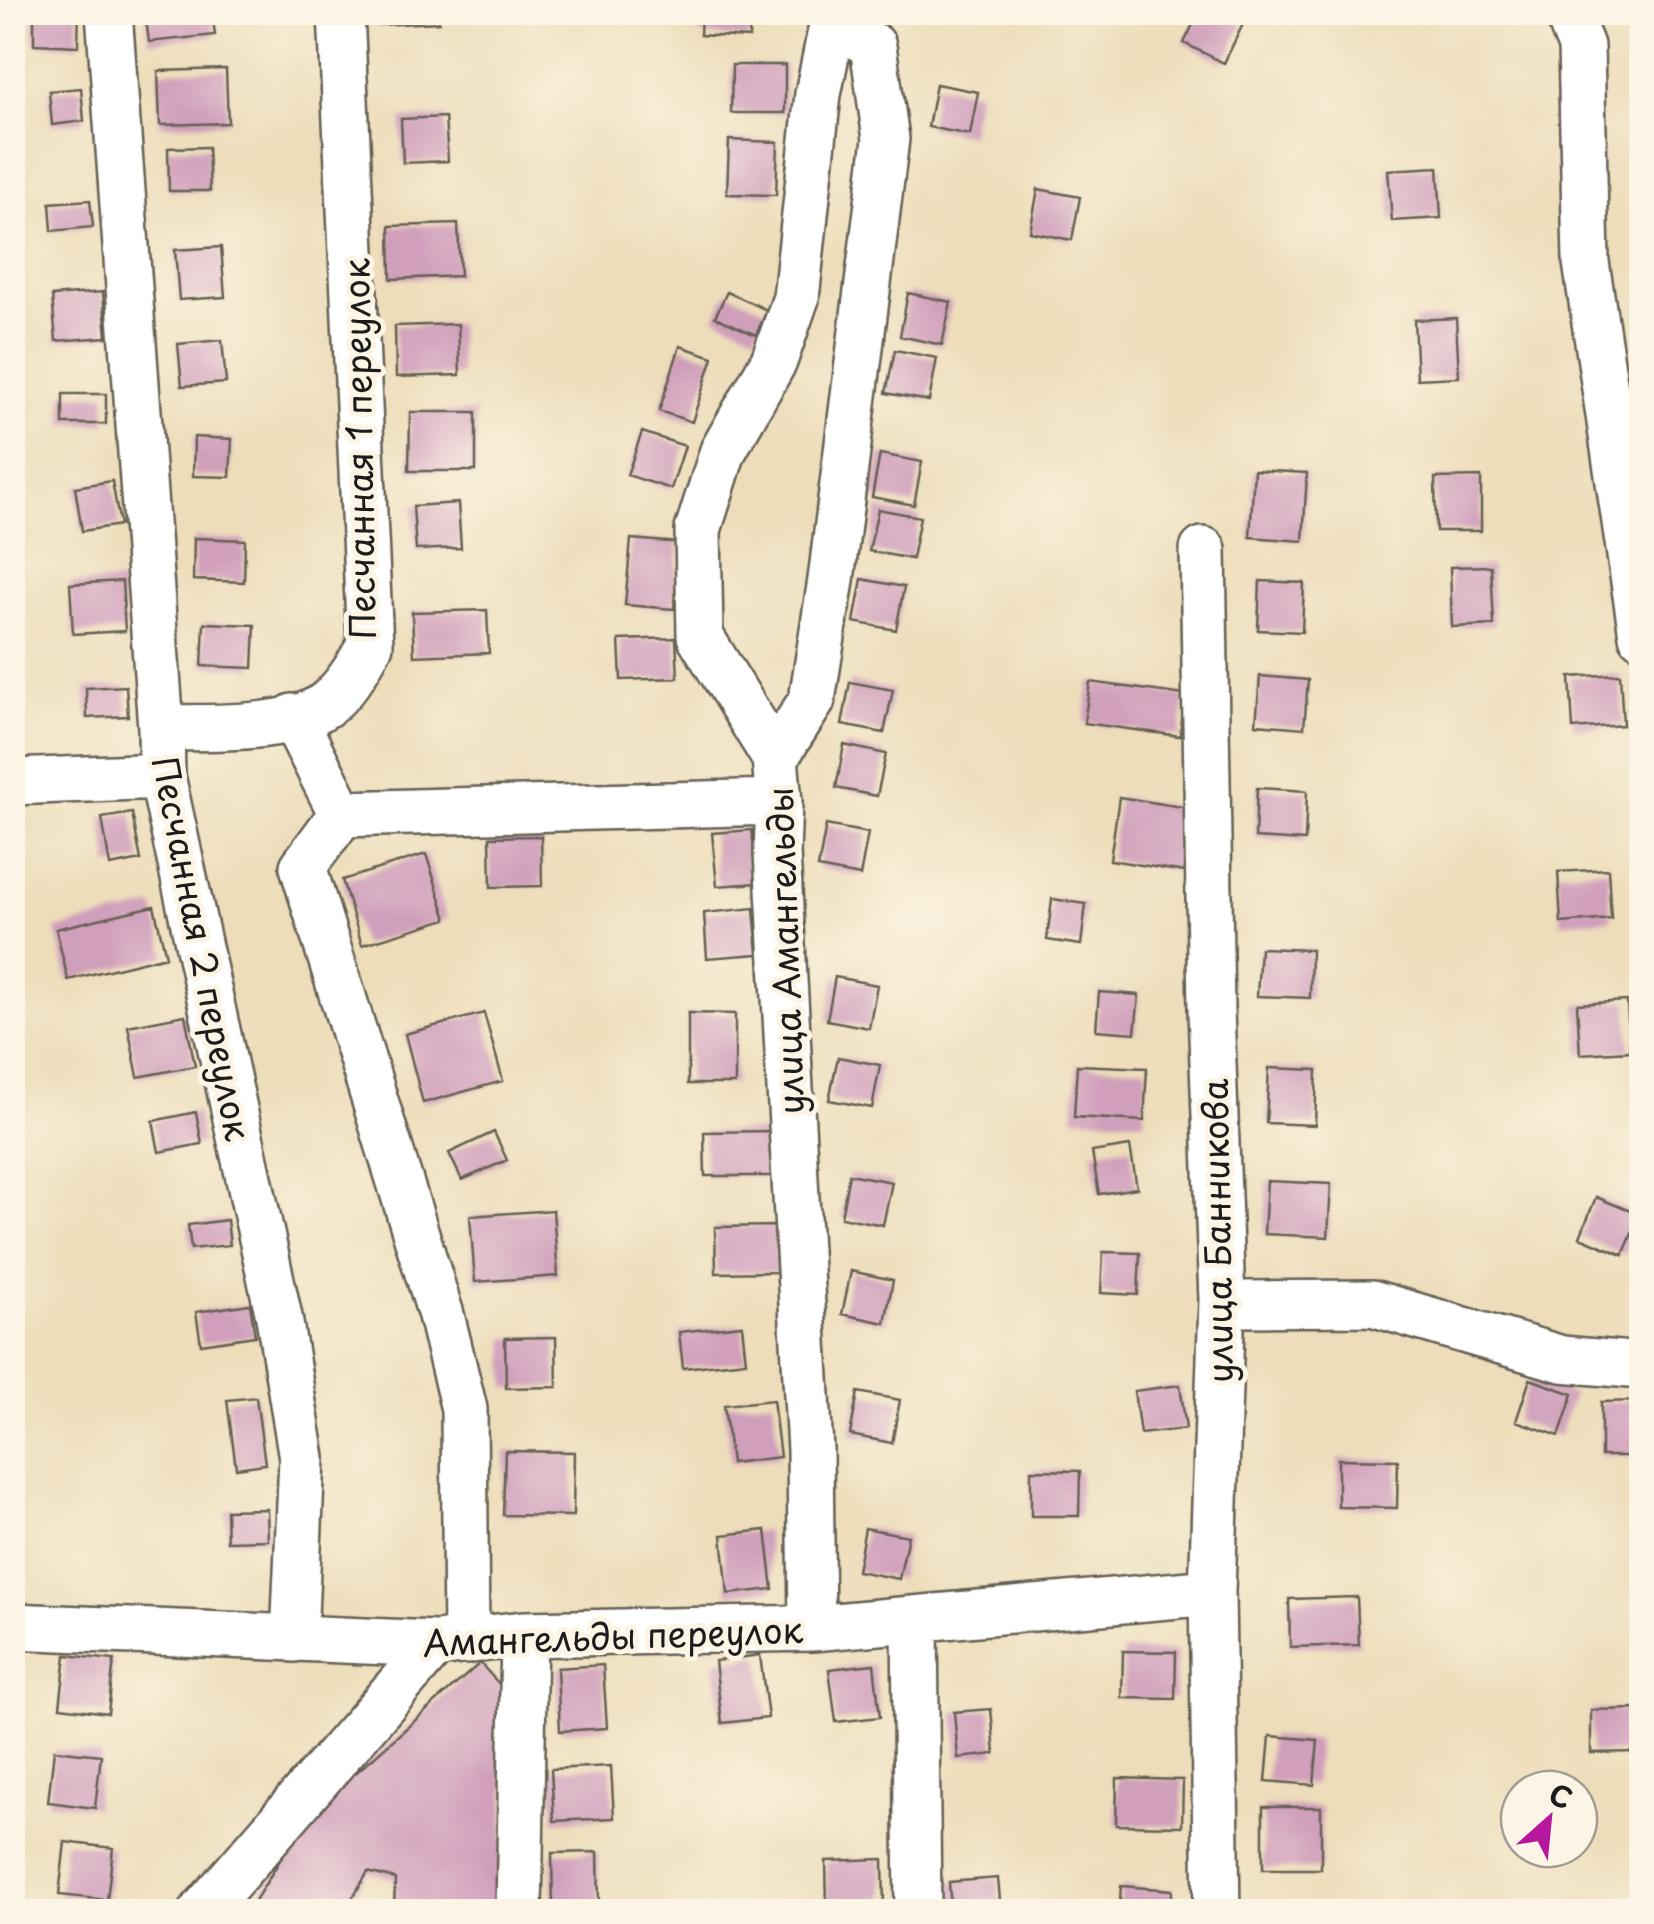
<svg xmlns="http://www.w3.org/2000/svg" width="1654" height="1924" viewBox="0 0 1654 1924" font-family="'Playpen Sans',sans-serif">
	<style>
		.building { fill: #d09fbb }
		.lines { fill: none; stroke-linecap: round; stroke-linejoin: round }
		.minor-casing { stroke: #656053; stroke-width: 50 }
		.minor { stroke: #fff; stroke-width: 45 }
		.labels { text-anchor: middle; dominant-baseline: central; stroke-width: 10; stroke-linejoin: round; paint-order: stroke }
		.street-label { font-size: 35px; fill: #1c1c1c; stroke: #fcf5e5 }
	</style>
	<rect width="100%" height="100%" fill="#fcf5e5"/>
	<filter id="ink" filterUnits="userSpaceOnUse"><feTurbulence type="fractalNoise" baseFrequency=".01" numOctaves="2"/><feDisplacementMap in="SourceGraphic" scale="20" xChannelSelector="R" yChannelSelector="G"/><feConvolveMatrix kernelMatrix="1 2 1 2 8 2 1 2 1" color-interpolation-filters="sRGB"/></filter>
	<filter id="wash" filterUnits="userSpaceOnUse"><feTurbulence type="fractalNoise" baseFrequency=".0048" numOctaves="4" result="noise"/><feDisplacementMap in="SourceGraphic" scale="40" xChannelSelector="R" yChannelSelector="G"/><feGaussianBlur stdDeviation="2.25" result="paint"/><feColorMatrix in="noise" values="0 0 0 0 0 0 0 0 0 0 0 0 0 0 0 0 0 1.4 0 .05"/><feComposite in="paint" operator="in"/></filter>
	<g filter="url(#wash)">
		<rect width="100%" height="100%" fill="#edddba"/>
		<g id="blocks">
			<path class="building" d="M 34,12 L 79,12 L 78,46 L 34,44 Z
				M 145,12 L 212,12 L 215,35 L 149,42 Z
				M 378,12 L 438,12 L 439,22 L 379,25 Z
				M 701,12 L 750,12 L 749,38 L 700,35 Z
				M 1199,12 L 1218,12 L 1243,24 L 1224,63 L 1184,43 Z
				M 732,65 L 785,65 L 785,113 L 731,113 Z
				M 226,69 L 228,123 L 160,125 L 158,71 Z
				M 936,84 L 978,92 L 970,135 L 928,127 Z
				M 81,88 L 84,121 L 52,125 L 49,91 Z
				M 445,117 L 448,161 L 403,163 L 401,119 Z
				M 729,140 L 778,142 L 776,195 L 727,194 Z
				M 208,147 L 210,191 L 169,191 L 168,148 Z
				M 1438,167 L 1441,218 L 1392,221 L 1388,170 Z
				M 1038,189 L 1080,197 L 1072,240 L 1030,232 Z
				M 90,200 L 93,227 L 52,231 L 50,203 Z
				M 458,224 L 460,276 L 391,279 L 390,226 Z
				M 221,247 L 225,297 L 179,300 L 175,250 Z
				M 103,292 L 107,337 L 56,341 L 52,296 Z
				M 727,292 L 767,310 L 756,335 L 715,317 Z
				M 908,293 L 951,302 L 942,345 L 900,336 Z
				M 1456,318 L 1459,377 L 1417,379 L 1414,320 Z
				M 458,324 L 460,375 L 396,377 L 395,326 Z
				M 222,340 L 226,383 L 182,386 L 178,344 Z
				M 680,346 L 713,357 L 692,422 L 659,411 Z
				M 895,350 L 937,358 L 929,401 L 886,393 Z
				M 63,394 L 106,394 L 106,424 L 63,424 Z
				M 410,412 L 476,412 L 476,471 L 409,471 Z
				M 642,432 L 685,446 L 671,489 L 627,475 Z
				M 194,437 L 232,439 L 230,477 L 193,476 Z
				M 880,454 L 922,462 L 914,505 L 872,497 Z
				M 1254,470 L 1307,473 L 1303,541 L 1250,537 Z
				M 1481,477 L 1481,531 L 1436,531 L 1435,478 Z
				M 112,481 L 120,525 L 82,531 L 75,487 Z
				M 458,503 L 461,548 L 416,550 L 413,506 Z
				M 878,509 L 920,517 L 912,559 L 869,551 Z
				M 194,538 L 245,540 L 244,582 L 193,580 Z
				M 631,539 L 679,543 L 674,609 L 625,605 Z
				M 1491,566 L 1494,625 L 1452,627 L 1450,567 Z
				M 862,579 L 904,587 L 896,630 L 854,622 Z
				M 122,581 L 125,631 L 73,634 L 70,584 Z
				M 1260,581 L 1304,583 L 1302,632 L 1258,630 Z
				M 487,610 L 489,653 L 414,656 L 412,612 Z
				M 204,623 L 255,625 L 253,668 L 202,666 Z
				M 676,638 L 678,678 L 621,680 L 619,640 Z
				M 1620,674 L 1623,725 L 1573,729 L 1570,677 Z
				M 1260,676 L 1308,680 L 1304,728 L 1256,724 Z
				M 850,682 L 893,690 L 884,733 L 842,725 Z
				M 1090,682 L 1185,695 L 1180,736 L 1084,723 Z
				M 126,686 L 128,716 L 87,718 L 86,688 Z
				M 844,745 L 886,754 L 877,796 L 836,788 Z
				M 1257,788 L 1307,791 L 1305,841 L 1255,838 Z
				M 1119,797 L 1195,809 L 1185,872 L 1110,860 Z
				M 132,813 L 141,860 L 110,866 L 102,818 Z
				M 826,825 L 868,833 L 860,876 L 818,868 Z
				M 752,830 L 757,883 L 717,886 L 712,833 Z
				M 541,836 L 542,886 L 491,887 L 490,837 Z
				M 426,854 L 447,919 L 362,945 L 342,880 Z
				M 1608,869 L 1611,919 L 1561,923 L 1558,872 Z
				M 1052,899 L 1086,904 L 1081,945 L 1047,940 Z
				M 154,906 L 166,956 L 68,980 L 56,929 Z
				M 754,908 L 758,954 L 707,958 L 704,913 Z
				M 1260,948 L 1311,950 L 1310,998 L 1257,996 Z
				M 835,977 L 877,985 L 869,1028 L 827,1020 Z
				M 1099,992 L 1139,995 L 1135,1033 L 1096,1030 Z
				M 1627,1001 L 1630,1051 L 1580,1054 L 1577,1004 Z
				M 484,1013 L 503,1081 L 423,1103 L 405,1034 Z
				M 688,1013 L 735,1014 L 735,1084 L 688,1084 Z
				M 185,1015 L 195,1066 L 138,1077 L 128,1026 Z
				M 838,1057 L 880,1065 L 872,1108 L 829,1100 Z
				M 1077,1065 L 1147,1068 L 1144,1121 L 1074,1117 Z
				M 1269,1068 L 1317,1070 L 1315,1125 L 1266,1123 Z
				M 196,1112 L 202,1144 L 159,1152 L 153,1121 Z
				M 772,1131 L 772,1176 L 705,1176 L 704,1132 Z
				M 494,1132 L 507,1160 L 462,1180 L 449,1153 Z
				M 1130,1146 L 1137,1188 L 1099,1194 L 1092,1152 Z
				M 849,1174 L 892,1182 L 883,1225 L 841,1217 Z
				M 1267,1181 L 1331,1184 L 1328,1237 L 1264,1234 Z
				M 1596,1197 L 1640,1215 L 1623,1255 L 1580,1237 Z
				M 553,1210 L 558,1276 L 475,1282 L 470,1216 Z
				M 227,1220 L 230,1245 L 191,1249 L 188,1225 Z
				M 776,1226 L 776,1272 L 716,1273 L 715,1227 Z
				M 1103,1252 L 1140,1253 L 1138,1295 L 1101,1293 Z
				M 851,1271 L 893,1280 L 885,1323 L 842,1314 Z
				M 250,1304 L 255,1336 L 201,1344 L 196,1312 Z
				M 742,1325 L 746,1361 L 683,1368 L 679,1332 Z
				M 556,1337 L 557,1387 L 506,1388 L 505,1338 Z
				M 1530,1379 L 1573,1394 L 1559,1436 L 1516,1421 Z
				M 1180,1385 L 1186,1429 L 1140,1434 L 1134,1391 Z
				M 858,1392 L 900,1400 L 892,1443 L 850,1435 Z
				M 256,1397 L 265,1464 L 236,1468 L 227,1400 Z
				M 773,1400 L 780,1457 L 731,1463 L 724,1405 Z
				M 1640,1401 L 1641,1456 L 1601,1456 L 1601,1402 Z
				M 505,1451 L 574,1452 L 573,1516 L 503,1515 Z
				M 1338,1459 L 1398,1460 L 1397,1508 L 1338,1507 Z
				M 1031,1470 L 1080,1471 L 1079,1516 L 1031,1516 Z
				M 267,1509 L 268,1540 L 227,1541 L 226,1510 Z
				M 865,1528 L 908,1536 L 899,1579 L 857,1571 Z
				M 766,1530 L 773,1589 L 728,1594 L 722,1535 Z
				M 1357,1597 L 1359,1645 L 1290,1647 L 1289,1599 Z
				M 1123,1651 L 1176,1652 L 1175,1699 L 1122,1698 Z
				M 66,1655 L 114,1660 L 108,1713 L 60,1707 Z
				M 760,1655 L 768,1718 L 722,1723 L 715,1661 Z
				M 480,1663 L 508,1694 L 501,1912 L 394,1912 L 395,1879 L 368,1872 L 344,1912 L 248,1912 L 307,1816 Z
				M 874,1664 L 880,1717 L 836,1722 L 829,1669 Z
				M 603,1665 L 607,1728 L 560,1731 L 557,1668 Z
				M 991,1709 L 995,1754 L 958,1758 L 954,1712 Z
				M 1638,1709 L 1638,1752 L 1591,1753 L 1591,1710 Z
				M 1270,1736 L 1318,1740 L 1314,1785 L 1266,1781 Z
				M 54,1750 L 101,1755 L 95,1808 L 48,1802 Z
				M 611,1766 L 614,1818 L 554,1821 L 551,1769 Z
				M 1117,1778 L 1183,1780 L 1182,1826 L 1116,1825 Z
				M 1263,1807 L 1321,1807 L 1321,1869 L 1263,1869 Z
				M 65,1842 L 113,1848 L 107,1900 L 59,1895 Z
				M 598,1852 L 599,1904 L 553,1905 L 552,1853 Z
				M 883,1859 L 884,1907 L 827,1909 L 826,1861 Z
				M 998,1878 L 1001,1912 L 951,1912 L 949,1882 Z
				M 1121,1886 L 1172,1890 L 1171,1912 L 1119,1912 Z"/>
		</g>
	</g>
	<g filter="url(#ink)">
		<use href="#blocks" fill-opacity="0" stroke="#656053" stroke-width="2.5"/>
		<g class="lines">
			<defs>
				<path id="minor" d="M 109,12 L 161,728 L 162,776 L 279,1317 L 302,1458 L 294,1639
					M 1567,12 L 1581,46 L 1586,262 L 1642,635
					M 1203,550 L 1211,1011 L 1222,1300 L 1212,1592 L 1217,1912
					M 293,717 L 342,814
					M 161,728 C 207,727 293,732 329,702 C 347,686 359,666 370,645 L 341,12
					M 775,758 L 700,636 L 698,530 L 723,451 L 774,361 L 796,298 L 818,94 L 833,21
					M 12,782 L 162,776
					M 342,814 L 303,867 L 441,1315 L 464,1409 L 466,1641
					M 342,814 L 779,802
					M 1238,1304 L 1372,1303 L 1562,1359 L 1642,1366
					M 915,1619 L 918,1912
					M 12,1626 L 435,1644 L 524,1634 L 812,1628 L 1212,1592
					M 812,1628 L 810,1450 L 777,853 L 779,802 L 775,758 L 812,700 L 831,580 L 886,139 L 873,46 L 833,21 L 831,12
					M 202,1912 L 435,1644
					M 519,1912 L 524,1634"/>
			</defs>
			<use href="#minor" class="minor-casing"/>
			<use href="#minor" class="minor"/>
		</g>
	</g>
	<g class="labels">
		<g class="street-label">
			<text transform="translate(358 449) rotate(-91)">Песчанная 1 переулок</text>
			<text transform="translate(203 948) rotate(79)">Песчанная 2 переулок</text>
			<text transform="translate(784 951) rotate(-92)">улица Амангельды</text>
			<text transform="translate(1216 1231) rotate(-91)">улица Банникова</text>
			<text transform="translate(613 1635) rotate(-2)">Амангельды переулок</text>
		</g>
	</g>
	<rect width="1654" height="1924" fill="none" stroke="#fcf5e5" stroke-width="50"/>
	<g transform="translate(1549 1819) rotate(27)"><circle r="48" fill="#fcf5e5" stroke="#a29e95" stroke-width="2.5"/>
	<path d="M0-8L18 38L0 25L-18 38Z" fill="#b5179e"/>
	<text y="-15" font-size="28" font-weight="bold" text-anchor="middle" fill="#1c1c1c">С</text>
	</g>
</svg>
